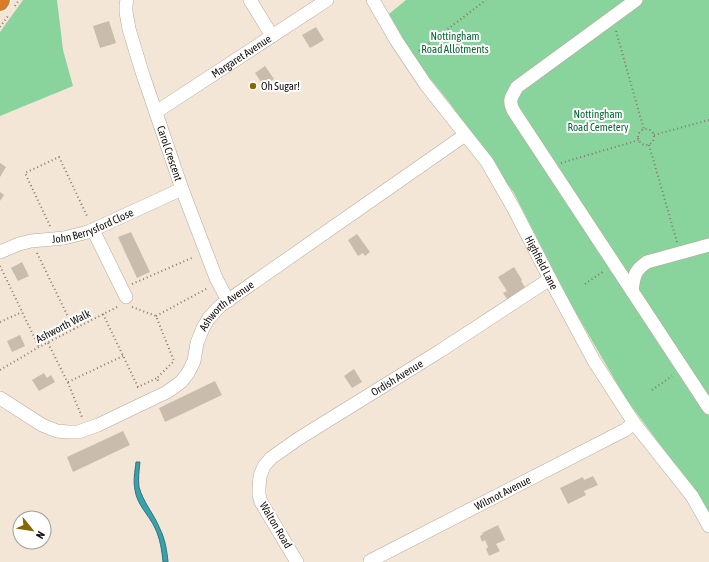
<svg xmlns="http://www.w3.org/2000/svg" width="709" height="562" viewBox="0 0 709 562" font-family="'Asap Condensed',sans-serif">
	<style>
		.green { fill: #89d39c }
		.water { fill: #38a1ac; stroke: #2e767c }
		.building { fill: #c9bcad }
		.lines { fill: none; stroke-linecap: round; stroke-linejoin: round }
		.minor-casing { stroke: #b6a99a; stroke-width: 14 }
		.highway-casing { stroke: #fff; stroke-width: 20 }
		.path { stroke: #847a70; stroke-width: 2; stroke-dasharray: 1 3; stroke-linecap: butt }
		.minor { stroke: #fff; stroke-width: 13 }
		.highway { stroke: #da7b2a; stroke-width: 18 }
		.poi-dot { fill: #846902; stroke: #fff; stroke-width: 1.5 }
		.labels { text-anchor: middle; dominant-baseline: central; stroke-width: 4; stroke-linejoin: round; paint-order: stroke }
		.park-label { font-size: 11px; fill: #046832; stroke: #fff }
		.street-label { font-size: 11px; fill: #15100b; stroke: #fff }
		.poi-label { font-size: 11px; fill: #15100b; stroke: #fff; text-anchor: start }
	</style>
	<rect width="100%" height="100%" fill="#f4e6d6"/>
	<path class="green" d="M 23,0 L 57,0 L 63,50 L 73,86 L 0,116 L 0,32 Z
		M 406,0 L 709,0 L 709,513 L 697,494 L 626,399 L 569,301 L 514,193 L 449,102 L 416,61 L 389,14 Z"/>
	<path class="water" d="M 136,462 L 140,462 C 139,470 138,479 139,487 C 143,502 154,514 160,529 C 165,539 167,551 168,562 L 163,562 C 162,551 160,538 155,528 C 149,515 137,505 135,490 C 133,481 135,471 136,462 Z"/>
	<path class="building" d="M 109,21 L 116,43 L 100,48 L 93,26 Z
		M 316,27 L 324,40 L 310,48 L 302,35 Z
		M 265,66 L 274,79 L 269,82 L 273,88 L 267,91 L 255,73 Z
		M 0,163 L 6,167 L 0,177 Z
		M 0,192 L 4,195 L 0,201 Z
		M 131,232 L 150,272 L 137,278 L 118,237 Z
		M 357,234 L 370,252 L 365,256 L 363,253 L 358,256 L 348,240 Z
		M 22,262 L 29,276 L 18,281 L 11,268 Z
		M 514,267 L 522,280 L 521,281 L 525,287 L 507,299 L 503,293 L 507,291 L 498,277 Z
		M 20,335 L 25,346 L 12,352 L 7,341 Z
		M 354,369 L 362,382 L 352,388 L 344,376 Z
		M 44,373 L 47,378 L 51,375 L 55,382 L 39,391 L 32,380 Z
		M 215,381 L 222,395 L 165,422 L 159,408 Z
		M 123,431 L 130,445 L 73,472 L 67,457 Z
		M 593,476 L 598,485 L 584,491 L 586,495 L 568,504 L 560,488 L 583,477 L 584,480 Z
		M 498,525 L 505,540 L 496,544 L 500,551 L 489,556 L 486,549 L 488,547 L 485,540 L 482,542 L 480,536 L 483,534 L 482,533 Z"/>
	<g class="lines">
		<defs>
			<g id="minor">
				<path id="s1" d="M 127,0 L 126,5 L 126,12 L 129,29 L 142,72 L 182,189 L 216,278 L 228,301"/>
				<path d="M 250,0 L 272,36"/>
				<path id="s2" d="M 373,0 L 396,40 L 426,85 L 487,162 L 514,209 L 550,279 L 594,361 L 634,423 L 692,496 L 709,526"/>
				<path d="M 636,0 L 517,87 C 512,97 508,99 513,110 L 709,408"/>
				<path id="s3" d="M 156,112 L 327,0"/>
				<path d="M 93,230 L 126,297"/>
				<path id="s4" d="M 0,252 L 19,244 L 31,241 L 64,238 L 88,232 L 182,189"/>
				<path d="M 632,291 C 634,276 634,271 647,262 L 709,245"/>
				<path id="s5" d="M 0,398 L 42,425 L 57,431 L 68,432 L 78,432 L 98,425 L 167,392 L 181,382 L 188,373 L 194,361 L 197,343 L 203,328 L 209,318 L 220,306 L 465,135"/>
				<path id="s6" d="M 370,561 L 625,430 L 634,423"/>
				<path id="s7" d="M 297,562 L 261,502 L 259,495 L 259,488 L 260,476 L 264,466 L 271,458 L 298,439 L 440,351 L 550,279"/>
			</g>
			<path id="highway" d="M 0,2 L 1,0"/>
		</defs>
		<use href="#minor" class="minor-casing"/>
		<use href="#highway" class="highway-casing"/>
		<path class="path" d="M 15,6 L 19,0
			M 0,27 L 8,16
			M 616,31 L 644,130
			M 419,51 L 486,0
			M638 137a8 8 0 1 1 16 0a8 8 0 1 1-16 0Z
			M 654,135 L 709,120
			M 649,145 L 677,242
			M 561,163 L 639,140
			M 50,226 L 25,173 L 59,157 L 88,218
			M 37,253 L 74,329
			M 0,266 L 39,347
			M 132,284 L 194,257
			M 585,284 L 604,271
			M 132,307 L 156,316 L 174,361 L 157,378 L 159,383
			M 103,314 L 138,387 L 157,378
			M 156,316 L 208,288
			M 0,322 L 22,312
			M 48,343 L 68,383 L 82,417
			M 0,370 L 39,347 L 119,306
			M 68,382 L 123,356
			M 652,390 L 672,376"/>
		<use href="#minor" class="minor"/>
		<use href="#highway" class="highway"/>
	</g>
	<circle class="poi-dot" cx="253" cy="86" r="4"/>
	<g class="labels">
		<g class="park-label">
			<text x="455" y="36">Nottingham<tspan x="455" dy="13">Road Allotments</tspan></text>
			<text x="598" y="114">Nottingham<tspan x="598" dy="13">Road Cemetery</tspan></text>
		</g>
		<g class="street-label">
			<text stroke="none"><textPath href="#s3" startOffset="102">Margaret Avenue</textPath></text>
			<text stroke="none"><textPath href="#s1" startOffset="160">Carol Crescent</textPath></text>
			<text stroke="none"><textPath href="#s4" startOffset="97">John Berrysford Close</textPath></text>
			<text stroke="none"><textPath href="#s2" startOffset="313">Highfield Lane</textPath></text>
			<text stroke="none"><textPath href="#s5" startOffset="294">Ashworth Avenue</textPath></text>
			<text transform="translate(63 326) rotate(-27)">Ashworth Walk</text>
			<text stroke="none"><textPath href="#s7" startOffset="267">Ordish Avenue</textPath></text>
			<text stroke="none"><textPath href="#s6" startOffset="149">Wilmot Avenue</textPath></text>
			<text transform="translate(276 525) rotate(59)">Walton Road</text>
		</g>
		<g class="poi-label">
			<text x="261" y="86">Oh Sugar!</text>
		</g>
	</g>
	<g transform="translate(32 530) rotate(120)"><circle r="19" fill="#ffffff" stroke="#a19f9d"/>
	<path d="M0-3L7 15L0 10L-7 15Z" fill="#846902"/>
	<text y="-6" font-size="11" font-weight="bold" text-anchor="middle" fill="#15100b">N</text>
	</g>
</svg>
